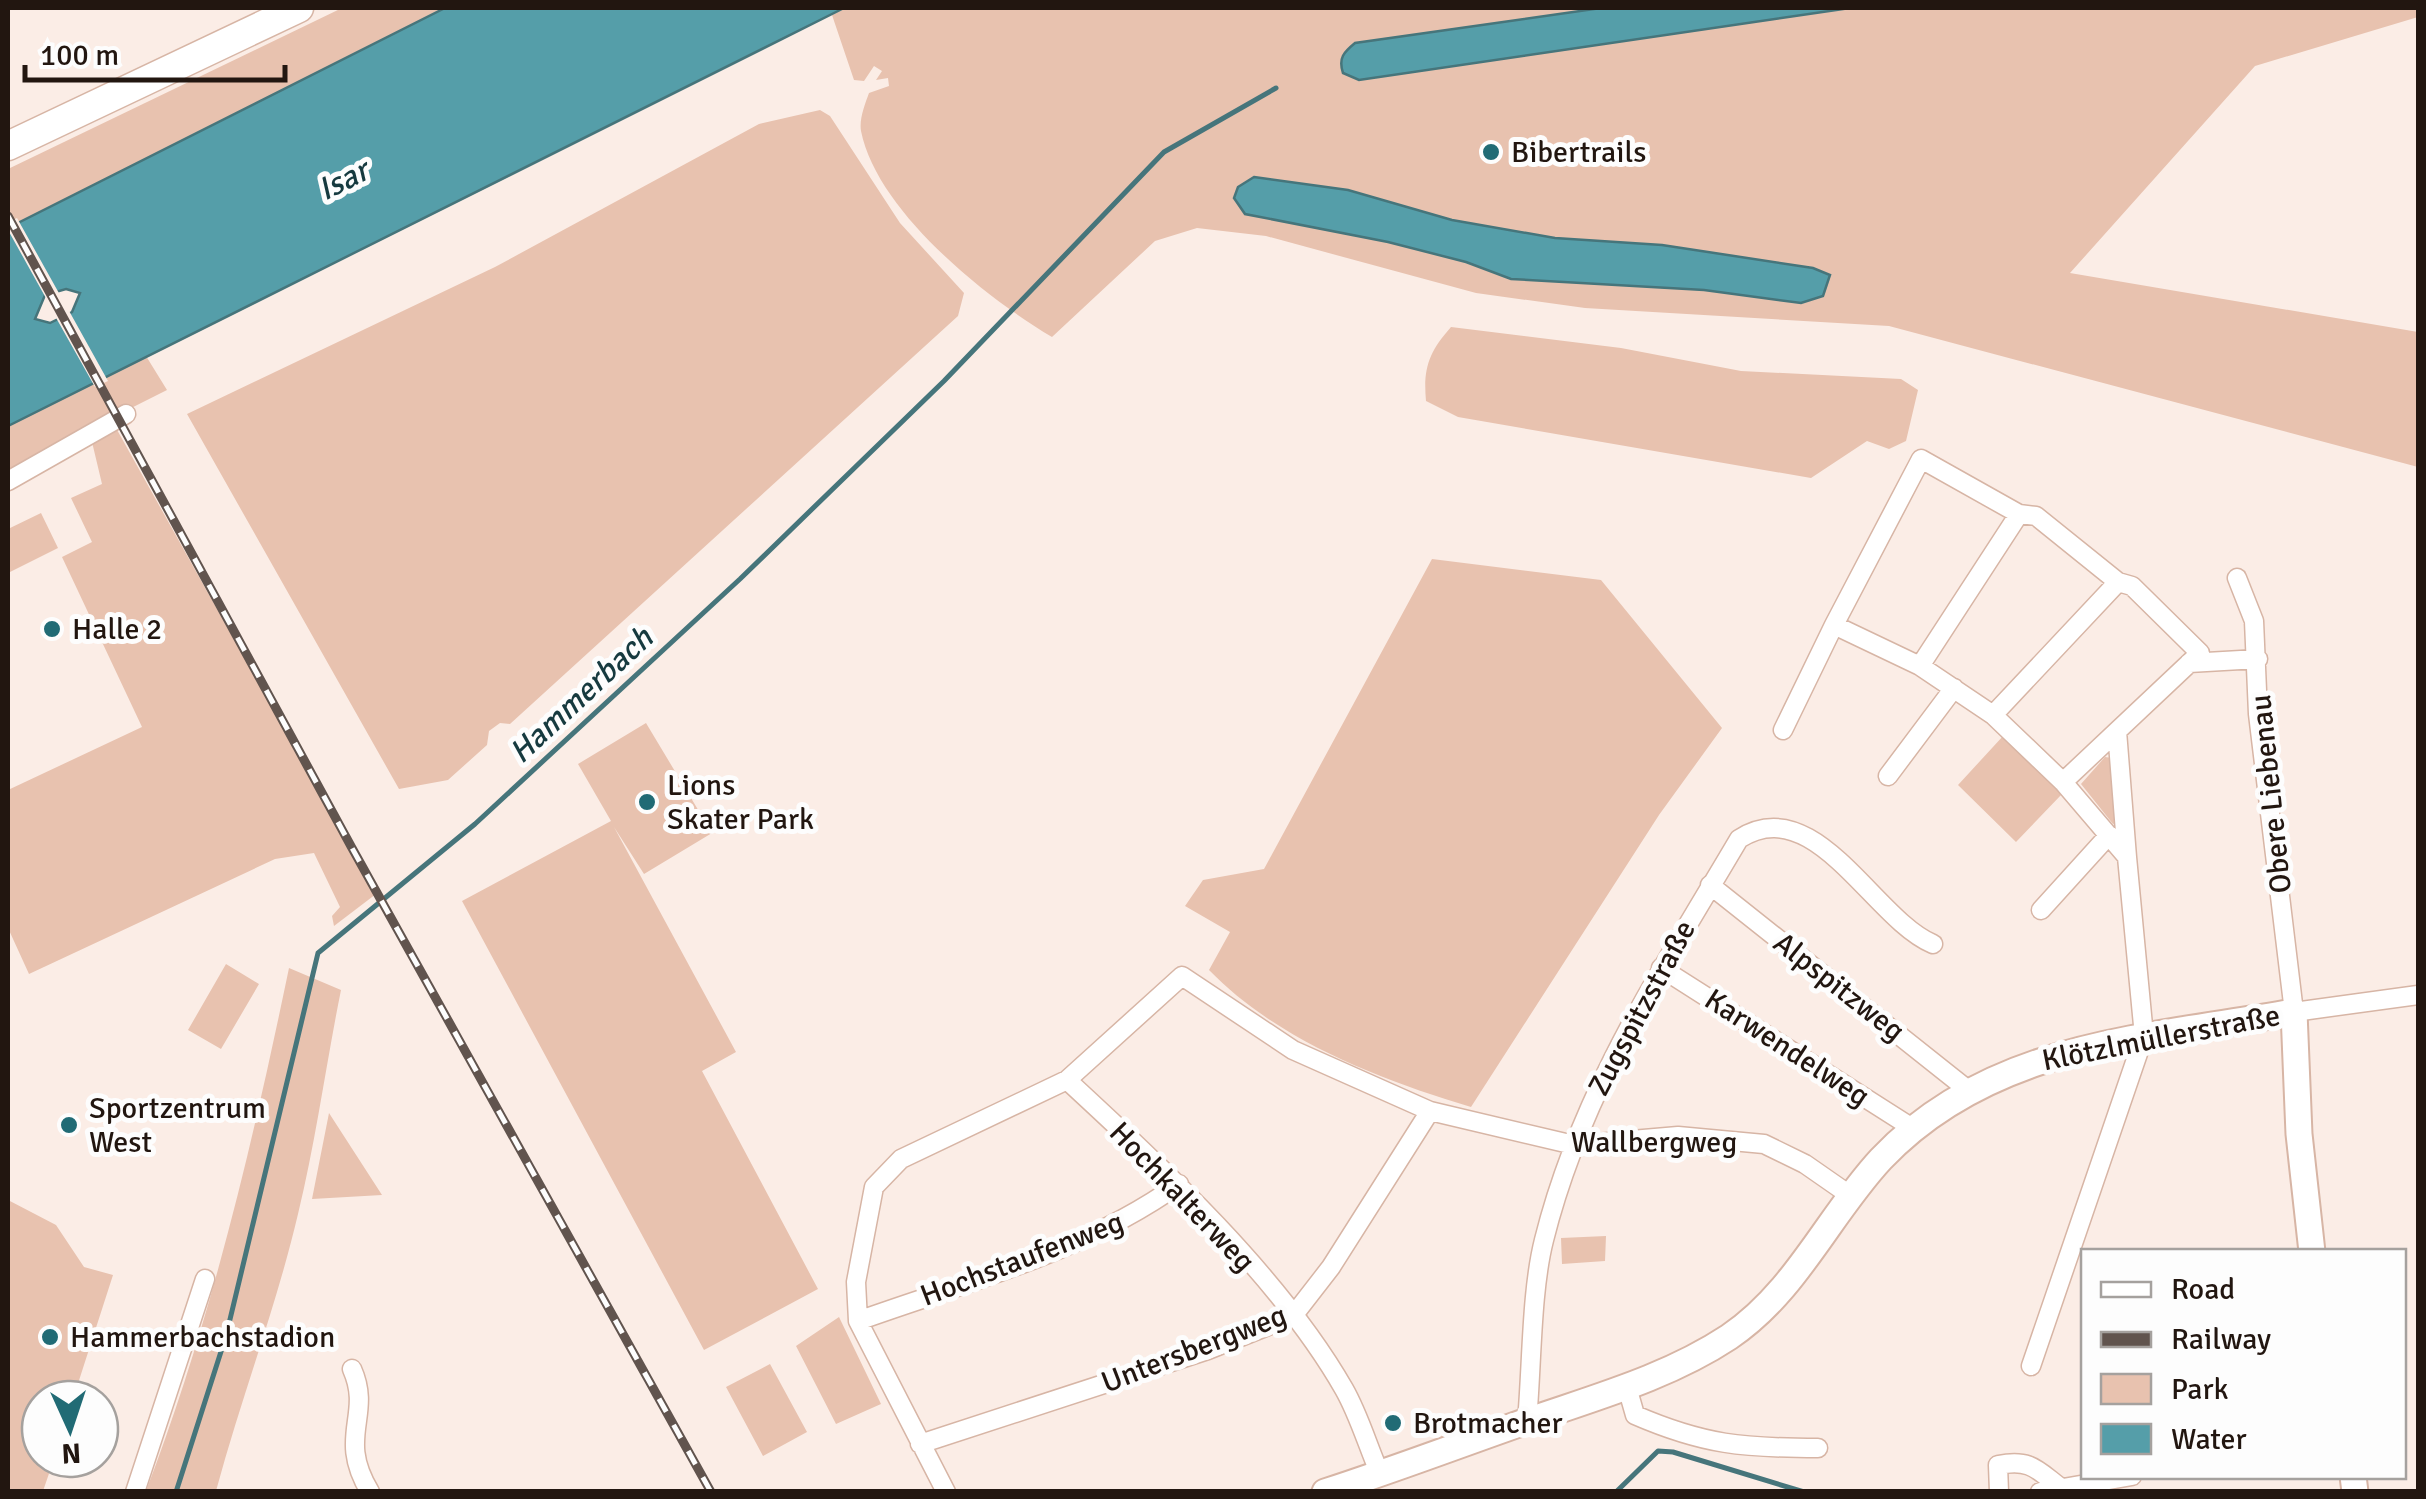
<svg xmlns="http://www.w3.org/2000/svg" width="2426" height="1499" viewBox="0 0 2426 1499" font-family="Signika,sans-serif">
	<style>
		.green { fill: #e8c2af }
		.water { fill: #559ea9; stroke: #46757b; stroke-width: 2.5; fill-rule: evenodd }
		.pier { fill: #fbede6 }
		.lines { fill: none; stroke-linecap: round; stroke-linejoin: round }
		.stream { stroke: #46757b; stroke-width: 5 }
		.street-casing { stroke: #d7b5a5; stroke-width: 21 }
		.secondary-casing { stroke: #d7b5a5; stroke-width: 29 }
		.primary-casing { stroke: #d7b5a5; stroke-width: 31 }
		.street { stroke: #fff; stroke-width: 18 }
		.secondary { stroke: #fff; stroke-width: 25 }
		.primary { stroke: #fff; stroke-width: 28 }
		.rail-casing { stroke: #61544e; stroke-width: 9 }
		.rail { stroke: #fdfdfd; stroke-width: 5; stroke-dasharray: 15; stroke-linecap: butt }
		.poi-dot { fill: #216b75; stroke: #fdfdfd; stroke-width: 4 }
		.labels { text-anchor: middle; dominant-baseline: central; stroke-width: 10; stroke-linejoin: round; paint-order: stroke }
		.poi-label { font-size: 30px; fill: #221610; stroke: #fdfdfd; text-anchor: start }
		.street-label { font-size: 30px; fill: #221610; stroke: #fdfdfd }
		.water-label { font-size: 32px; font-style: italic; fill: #163a3f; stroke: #fdfdfd }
	</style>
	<rect width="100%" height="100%" fill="#fbede6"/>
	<path class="green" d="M 342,8 L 445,8 L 8,228 L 8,169 Z
		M 844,8 L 1601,8 L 1355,43 L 1359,80 L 1850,8 L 2418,8 L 2418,17 L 2255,66 L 2070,273 L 2418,332 L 2418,467 L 1889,326 L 1585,308 L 1476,293 L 1266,236 L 1197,228 L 1155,241 L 1052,337 C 986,298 877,211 861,131 C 859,119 865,104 869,93 L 889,86 L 888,78 L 876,80 L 882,71 L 874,66 L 864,81 L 854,80 L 832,15 Z
		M 820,110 L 830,116 L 900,223 L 964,293 L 958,316 L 510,724 L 500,723 L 489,731 L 487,745 L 448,780 L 399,789 L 187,414 L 495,267 L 759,124 Z
		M 1451,327 L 1621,348 L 1741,371 L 1901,379 L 1918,390 L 1906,441 L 1889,449 L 1867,441 L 1811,478 L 1458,417 L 1426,401 C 1423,368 1429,352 1451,327 Z
		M 146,356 L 167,390 L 8,470 L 8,426 Z
		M 116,428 L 376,894 L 334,926 L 332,916 L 340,907 L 314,853 L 275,859 L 29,974 L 8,928 L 8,790 L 142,727 L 62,557 L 92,542 L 71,498 L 102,484 L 92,442 Z
		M 41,513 L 58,548 L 8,573 L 8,529 Z
		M 1432,559 L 1601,580 L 1722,728 L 1659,815 L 1471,1107 C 1378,1079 1277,1040 1209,970 L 1230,932 L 1185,906 L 1203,880 L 1264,869 Z
		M 646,723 L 712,833 L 644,874 L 614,827 L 736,1052 L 702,1071 L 818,1289 L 704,1350 L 462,901 L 611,821 L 578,764 Z
		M 2004,735 L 2062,794 L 2016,842 L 1958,785 Z
		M 2105,757 L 2112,758 L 2117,823 L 2113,824 L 2081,784 Z
		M 226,964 L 259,984 L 221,1049 L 188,1030 Z
		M 289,968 L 341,990 C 326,1064 316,1140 298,1214 C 276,1308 241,1398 216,1491 L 146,1491 C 211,1321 252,1146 289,968 Z
		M 329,1113 L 382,1195 L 312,1199 Z
		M 8,1200 L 56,1225 L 84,1267 L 113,1275 L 73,1399 L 40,1399 L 40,1459 L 54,1459 L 43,1491 L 8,1491 Z
		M 1606,1236 L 1605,1261 L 1562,1264 L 1561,1238 Z
		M 839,1317 L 881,1404 L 836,1424 L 796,1346 Z
		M 770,1364 L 807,1432 L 763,1456 L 726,1387 Z"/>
	<path class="water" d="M 445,8 L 844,8 L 8,426 L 8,228 ZM 66,289 L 80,293 L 72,312 L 50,323 L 35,319 L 45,295 Z
		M 1601,8 L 1850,8 L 1359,80 L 1343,73 C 1338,58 1344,52 1355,43 Z
		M 1254,177 L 1348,190 L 1452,220 L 1555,238 L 1662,245 L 1813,268 L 1830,275 L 1823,296 L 1801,303 L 1704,290 L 1511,279 L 1466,262 L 1388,242 L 1245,214 L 1234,198 L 1238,187 Z"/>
	<path class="pier" d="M 17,218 L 60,295 L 47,300 L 8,230 L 8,222 Z
		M 68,309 L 108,381 L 95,387 L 55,316 Z"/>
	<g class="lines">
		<path class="stream" d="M 176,1492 L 226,1336 L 318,953 L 475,824 L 740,579 L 944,381 L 1164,152 L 1276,88
			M 1616,1492 L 1658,1451 L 1673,1452 L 1804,1492"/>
		<defs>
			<path id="street" d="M 8,481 L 126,414
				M 2237,578 L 2254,621 L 2258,714 L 2294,1012 L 2418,995
				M 1834,625 L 1921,459 L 2019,514 L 2036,516 L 2118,582 L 2132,586 L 2200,653 L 2063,782
				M 2189,663 L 2258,659
				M 1920,666 L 2019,514
				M 1993,715 L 2118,582
				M 1783,730 L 1834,625 L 1920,666 L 1993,715 L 2063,782 L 2127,857 L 2144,1036 L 2031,1366
				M 2117,731 L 2127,857
				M 1888,776 L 1954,688
				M 1710,885 L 1968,1090
				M 2041,910 L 2109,835
				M 1661,968 L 1914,1129
				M 1067,1080 C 1161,1167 1280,1277 1344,1389 C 1359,1415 1368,1447 1380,1474
				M 858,1321 C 967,1282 1084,1252 1179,1184
				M 352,1369 C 373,1416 336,1436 370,1492
				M 1627,1387 L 1635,1415 C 1704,1445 1744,1448 1818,1448
				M 1527,1421 C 1532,1366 1531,1291 1544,1240 C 1581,1091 1663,968 1739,839 C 1815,790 1873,919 1933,944
				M 920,1444 L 1208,1350 L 1293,1316 L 1331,1267 L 1430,1111
				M 135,1492 L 205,1279
				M 946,1492 L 858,1321 L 856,1282 L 874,1187 L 901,1159 L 1067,1080 L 1182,976 L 1293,1050 L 1430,1111 L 1574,1145 L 1678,1136 L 1764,1144 L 1805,1164 L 1851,1196
				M 1999,1492 L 1998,1465 C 2031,1459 2036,1469 2061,1488
				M 2040,1492 L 2132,1476"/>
			<path id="secondary" d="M 2353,1476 L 2355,1492
				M 1325,1492 C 1396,1469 1464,1443 1533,1419 C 1600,1396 1670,1376 1729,1337 C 1796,1292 1828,1216 1881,1159 C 1991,1043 2147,1038 2294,1012 L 2299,1134 L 2312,1252"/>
			<path id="primary" d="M 8,146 L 299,8"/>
		</defs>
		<use href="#street" class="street-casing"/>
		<use href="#secondary" class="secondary-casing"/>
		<use href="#primary" class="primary-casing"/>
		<use href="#street" class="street"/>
		<use href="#secondary" class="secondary"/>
		<use href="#primary" class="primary"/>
		<defs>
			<path id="rail" d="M 8,216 L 352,848 L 711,1492"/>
		</defs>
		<use href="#rail" class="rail-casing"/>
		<use href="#rail" class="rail"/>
	</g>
	<g class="poi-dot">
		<circle cx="1491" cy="152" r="10"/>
		<circle cx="52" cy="629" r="10"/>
		<circle cx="647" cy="802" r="10"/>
		<circle cx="69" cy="1125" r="10"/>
		<circle cx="50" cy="1337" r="10"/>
		<circle cx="1393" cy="1423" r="10"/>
	</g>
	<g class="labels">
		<g class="poi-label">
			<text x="1511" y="152">Bibertrails</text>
			<text x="72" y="629">Halle 2</text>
			<text x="667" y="785">Lions<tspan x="667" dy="34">Skater Park</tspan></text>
			<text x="89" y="1108">Sportzentrum<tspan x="89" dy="34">West</tspan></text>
			<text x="70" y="1337">Hammerbachstadion</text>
			<text x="1413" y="1423">Brotmacher</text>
		</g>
		<g class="street-label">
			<text transform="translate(2271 794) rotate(-96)">Obere Liebenau</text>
			<text transform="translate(1839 987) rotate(38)">Alpspitzweg</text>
			<text transform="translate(1642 1008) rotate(-62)">Zugspitzstraße</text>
			<text transform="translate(2161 1038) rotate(-11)">Klötzlmüllerstraße</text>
			<text transform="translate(1787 1048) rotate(33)">Karwendelweg</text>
			<text x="1654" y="1142">Wallbergweg</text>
			<text transform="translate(1182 1197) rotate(46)">Hochkalterweg</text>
			<text transform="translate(1022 1259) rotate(-21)">Hochstaufenweg</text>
			<text transform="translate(1194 1349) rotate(-21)">Untersbergweg</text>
		</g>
		<g class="water-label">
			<text transform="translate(343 180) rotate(-27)">Isar</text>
			<text transform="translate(581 695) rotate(-43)">Hammerbach</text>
		</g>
	</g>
	<rect width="2426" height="1499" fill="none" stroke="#221610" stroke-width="20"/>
	<rect x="2081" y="1249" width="325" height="230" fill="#fdfdfd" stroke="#a5a19e" stroke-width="2.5"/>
	<rect x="2101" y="1282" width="50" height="15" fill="#ffffff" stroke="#a5a19e" stroke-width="2.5"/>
	<text x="2171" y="1299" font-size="30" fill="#221610">Road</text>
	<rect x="2101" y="1332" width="50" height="15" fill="#61544e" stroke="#a5a19e" stroke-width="2.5"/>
	<text x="2171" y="1349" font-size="30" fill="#221610">Railway</text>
	<rect x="2101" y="1374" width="50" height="30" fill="#e8c2af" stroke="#a5a19e" stroke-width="2.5"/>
	<text x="2171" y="1399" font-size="30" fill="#221610">Park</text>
	<rect x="2101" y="1424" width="50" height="30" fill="#559ea9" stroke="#a5a19e" stroke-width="2.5"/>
	<text x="2171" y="1449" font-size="30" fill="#221610">Water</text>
	<g transform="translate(70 1429) rotate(177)"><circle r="48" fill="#fdfdfd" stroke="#a5a19e" stroke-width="2.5"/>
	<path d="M0-8L18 38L0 25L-18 38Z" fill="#216b75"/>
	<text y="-15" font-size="28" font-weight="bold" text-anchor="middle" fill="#221610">N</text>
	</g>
	<path d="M25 65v15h260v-15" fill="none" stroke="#221610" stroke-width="5"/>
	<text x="40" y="65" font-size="30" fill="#221610" stroke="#fdfdfd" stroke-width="8" paint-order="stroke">100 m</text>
</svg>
